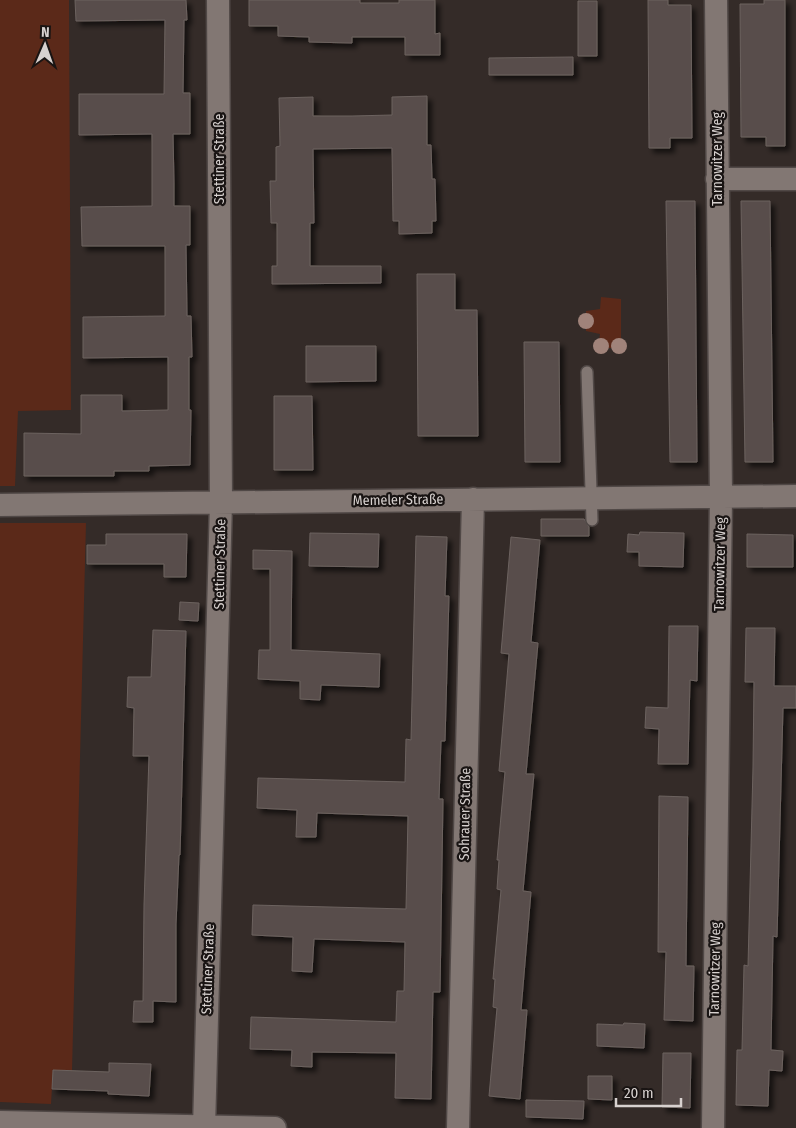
<svg xmlns="http://www.w3.org/2000/svg" width="796" height="1128" viewBox="0 0 796 1128" font-family="'Fira Sans Condensed',sans-serif">
	<style>
		.green { fill: #5b2919 }
		.building { fill: #584e4b; stroke: #6c625f; filter: url(#shadow) }
		.lines { fill: none; stroke-linecap: round; stroke-linejoin: round }
		.lane-casing { stroke: #504846; stroke-width: 14 }
		.street-casing { stroke: #504846; stroke-width: 25 }
		.lane { stroke: #827773; stroke-width: 11 }
		.street { stroke: #827773; stroke-width: 22 }
		.tree { fill: #a0837a }
		.labels { text-anchor: middle; dominant-baseline: central; stroke-width: 4.5; stroke-linejoin: round; paint-order: stroke }
		.street-label { font-size: 14px; fill: #d7d1cf; stroke: #191413 }
	</style>
	<defs>
		<filter id="shadow"><feDropShadow dx="4.5" dy="4.5" stdDeviation="2.5" flood-color="#0009"/></filter>
	</defs>
	<rect width="100%" height="100%" fill="#342b28"/>
	<path class="green" d="M 0,0 L 69,0 L 71,410 L 18,411 L 15,486 L 0,486 Z
		M 601,297 L 621,299 L 621,348 L 598,348 L 600,334 L 586,331 L 586,311 L 600,309 Z
		M 0,523 L 86,523 L 72,1071 L 53,1071 L 51,1104 L 0,1102 Z"/>
	<path class="building" d="M 75,0 L 186,0 L 187,20 L 184,20 L 183,93 L 190,93 L 190,134 L 173,134 L 174,183 L 174,206 L 190,206 L 190,245 L 186,245 L 187,316 L 191,316 L 192,357 L 189,357 L 189,410 L 191,410 L 190,465 L 149,466 L 149,471 L 114,471 L 114,476 L 24,476 L 24,433 L 81,434 L 81,395 L 122,395 L 122,411 L 168,410 L 168,357 L 83,358 L 83,317 L 165,316 L 165,246 L 82,246 L 81,207 L 152,206 L 152,134 L 79,135 L 79,94 L 164,94 L 165,20 L 76,21 Z
		M 249,0 L 360,0 L 360,3 L 399,3 L 399,0 L 435,0 L 435,34 L 440,33 L 440,55 L 405,55 L 405,37 L 352,37 L 352,43 L 309,42 L 309,37 L 278,36 L 278,26 L 249,26 Z
		M 648,0 L 668,0 L 668,5 L 691,5 L 692,138 L 670,138 L 670,148 L 649,148 Z
		M 764,0 L 785,0 L 785,146 L 766,146 L 766,137 L 741,137 L 740,4 L 764,4 Z
		M 578,1 L 597,1 L 597,56 L 578,56 Z
		M 573,57 L 573,75 L 489,75 L 489,58 Z
		M 427,96 L 427,145 L 431,145 L 432,179 L 435,179 L 436,221 L 432,221 L 432,233 L 399,234 L 399,221 L 393,221 L 392,148 L 313,149 L 314,223 L 310,223 L 310,266 L 381,266 L 381,283 L 272,284 L 272,266 L 277,266 L 277,223 L 271,223 L 270,181 L 276,181 L 276,147 L 280,146 L 279,98 L 313,97 L 313,116 L 352,116 L 392,115 L 392,97 Z
		M 666,201 L 695,201 L 697,462 L 670,462 Z
		M 741,201 L 770,201 L 773,462 L 745,462 Z
		M 417,274 L 455,274 L 455,310 L 477,310 L 478,436 L 418,436 Z
		M 524,342 L 559,342 L 560,462 L 525,462 Z
		M 306,346 L 376,346 L 376,381 L 306,382 Z
		M 274,396 L 312,396 L 313,470 L 274,470 Z
		M 541,519 L 584,519 L 589,527 L 589,536 L 541,536 Z
		M 640,532 L 684,533 L 683,567 L 639,566 L 639,552 L 627,552 L 628,534 L 639,535 Z
		M 310,533 L 379,534 L 378,567 L 309,566 Z
		M 106,534 L 187,534 L 186,577 L 164,577 L 164,564 L 87,564 L 87,545 L 106,545 Z
		M 747,534 L 793,535 L 793,567 L 747,567 Z
		M 416,536 L 447,537 L 445,596 L 449,596 L 445,741 L 441,741 L 439,799 L 443,799 L 440,992 L 433,992 L 431,1099 L 395,1098 L 396,1053 L 312,1052 L 312,1067 L 291,1066 L 292,1050 L 250,1049 L 251,1017 L 396,1022 L 397,991 L 404,991 L 405,942 L 314,939 L 312,972 L 292,971 L 293,937 L 252,935 L 253,905 L 406,909 L 408,816 L 317,813 L 316,837 L 296,837 L 297,810 L 257,808 L 258,778 L 405,782 L 406,739 L 411,740 Z
		M 511,537 L 540,540 L 531,642 L 538,643 L 526,774 L 534,774 L 523,891 L 531,892 L 521,1010 L 527,1010 L 520,1099 L 489,1096 L 497,1008 L 493,1007 L 495,979 L 493,979 L 501,890 L 497,889 L 499,860 L 497,860 L 505,772 L 499,771 L 509,654 L 501,653 Z
		M 253,550 L 292,551 L 291,650 L 380,654 L 379,687 L 321,685 L 320,700 L 300,699 L 300,681 L 258,679 L 259,650 L 270,650 L 270,569 L 253,569 Z
		M 180,602 L 199,603 L 198,621 L 179,620 Z
		M 669,626 L 698,626 L 697,681 L 690,680 L 688,764 L 658,764 L 659,729 L 645,728 L 646,707 L 668,708 Z
		M 746,628 L 775,628 L 774,686 L 796,686 L 796,708 L 783,708 L 777,937 L 773,936 L 771,1050 L 783,1051 L 782,1071 L 769,1070 L 768,1106 L 736,1105 L 737,1050 L 742,1050 L 744,965 L 748,966 L 753,767 L 754,682 L 745,682 Z
		M 153,630 L 186,631 L 180,855 L 179,855 L 176,924 L 176,1002 L 153,1001 L 153,1022 L 133,1022 L 134,1001 L 143,1001 L 144,905 L 149,756 L 133,756 L 134,708 L 127,707 L 128,677 L 151,677 Z
		M 659,796 L 688,797 L 686,966 L 694,966 L 693,1021 L 664,1020 L 666,952 L 658,952 Z
		M 624,1023 L 645,1024 L 644,1048 L 597,1046 L 597,1024 L 623,1025 Z
		M 663,1053 L 691,1053 L 690,1108 L 662,1107 Z
		M 109,1063 L 151,1064 L 149,1096 L 108,1094 L 108,1091 L 52,1089 L 53,1070 L 109,1072 Z
		M 588,1076 L 612,1076 L 612,1100 L 588,1099 Z
		M 526,1100 L 584,1101 L 583,1119 L 526,1117 Z"/>
	<g class="lines">
		<defs>
			<path id="lane" d="M 587,372 L 592,520"/>
			<path id="street" d="M 717,179 L 796,179
				M 0,505 L 796,496
				M 0,1122 L 275,1128
				M 204,1128 L 221,502 L 218,0
				M 458,1128 L 473,499
				M 713,1128 L 721,496 L 716,0"/>
		</defs>
		<use href="#lane" class="lane-casing"/>
		<use href="#street" class="street-casing"/>
		<use href="#lane" class="lane"/>
		<use href="#street" class="street"/>
	</g>
	<g class="tree">
		<circle cx="586" cy="321" r="8"/>
		<circle cx="601" cy="346" r="8"/>
		<circle cx="619" cy="346" r="8"/>
	</g>
	<g class="labels">
		<g class="street-label">
			<text transform="translate(219 159) rotate(-90)">Stettiner Straße</text>
			<text transform="translate(717 159) rotate(-90)">Tarnowitzer Weg</text>
			<text transform="translate(398 500) rotate(-1)">Memeler Straße</text>
			<text transform="translate(220 564) rotate(-89)">Stettiner Straße</text>
			<text transform="translate(720 564) rotate(-89)">Tarnowitzer Weg</text>
			<text transform="translate(465 814) rotate(-89)">Sohrauer Straße</text>
			<text transform="translate(208 969) rotate(-88)">Stettiner Straße</text>
			<text transform="translate(715 969) rotate(-89)">Tarnowitzer Weg</text>
		</g>
	</g>
	<g transform="translate(45 45) rotate(2)" stroke="#191413" stroke-width="4" paint-order="stroke">
	<path d="M0-4L9 19L0 12L-9 19Z" fill="#d7d1cf"/>
	<text y="-8" font-size="14" font-weight="bold" text-anchor="middle" fill="#d7d1cf">N</text>
	</g>
	<path d="M616 1098v8h65v-8" fill="none" stroke="#d7d1cf" stroke-width="2.5"/>
	<text x="624" y="1098" font-size="15" fill="#d7d1cf" stroke="#191413" stroke-width="4" paint-order="stroke">20 m</text>
</svg>
